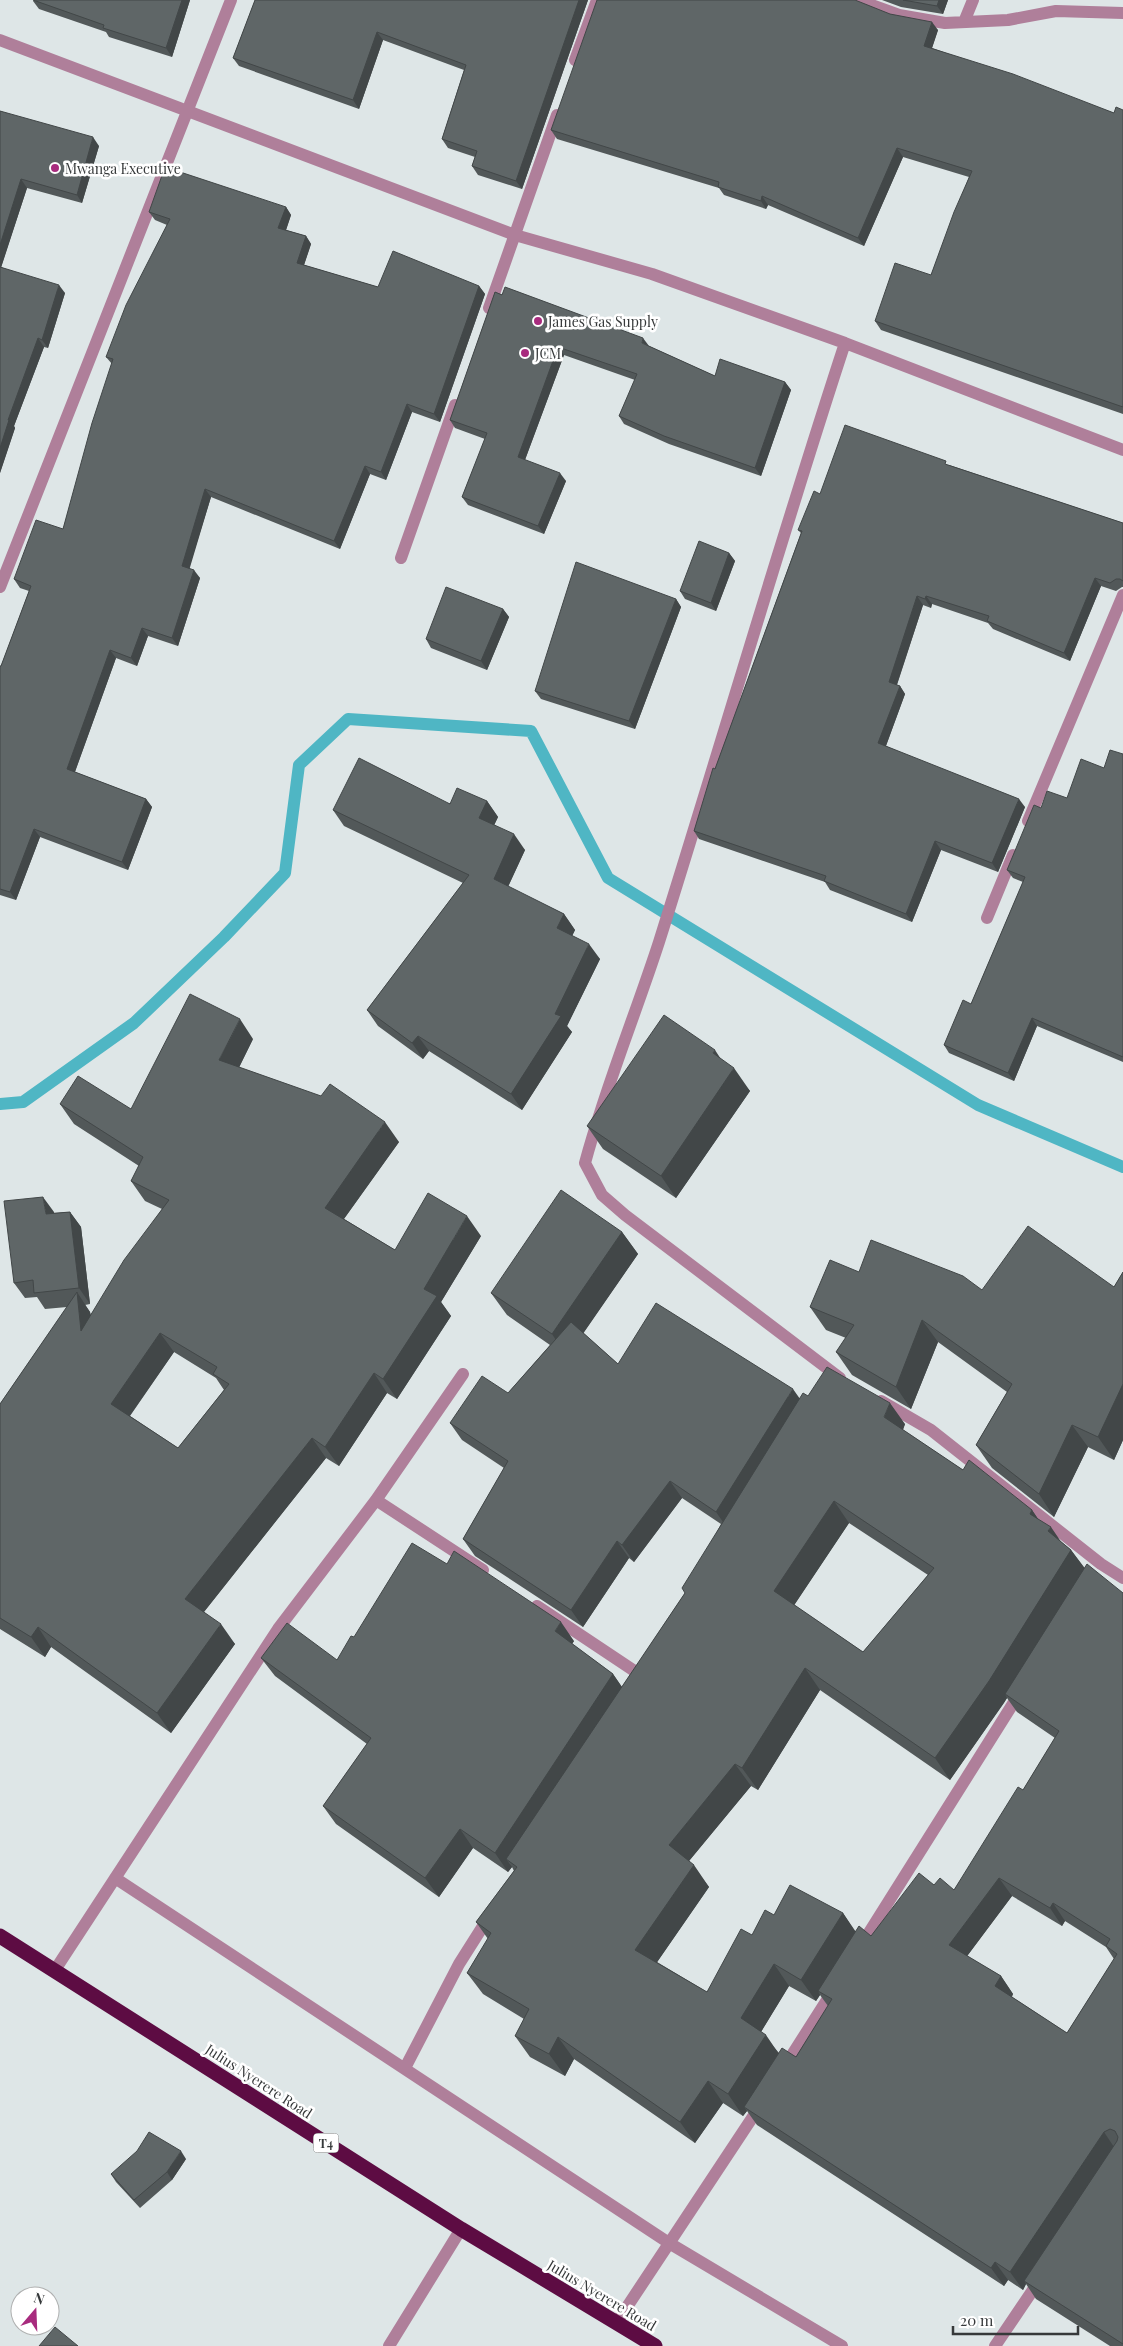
<svg xmlns="http://www.w3.org/2000/svg" width="1123" height="2346" viewBox="0 0 1123 2346" font-family="'Playfair Display',serif">
	<style>
		.lines { fill: none; stroke-linecap: round; stroke-linejoin: round }
		.stream { stroke: #4fb6c4; stroke-width: 12 }
		.minor { stroke: #af7f9a; stroke-width: 12 }
		.highway { stroke: #5d0c43; stroke-width: 15 }
		.wall { fill: #525859; fill-rule: evenodd }
		.shaded-wall { fill: #424748 }
		.building { fill: #5f6667; stroke: #424748; fill-rule: evenodd }
		.poi-dot { fill: #a82b7e; stroke: #fff; stroke-width: 2 }
		.labels { text-anchor: middle; dominant-baseline: central; stroke-width: 5; stroke-linejoin: round; paint-order: stroke }
		.shield { fill: #fff; stroke: #727475; stroke-width: 1 }
		.shield-label { font-size: 12px; font-weight: bold; fill: #36393a }
		.poi-label { font-size: 14px; fill: #36393a; stroke: #fff; text-anchor: start }
		.street-label { font-size: 14px; fill: #36393a; stroke: #fff }
	</style>
	<rect width="100%" height="100%" fill="#dee6e7"/>
	<g class="lines">
		<path class="stream" d="M 0,1104 L 23,1102 L 134,1023 L 224,937 L 285,873 L 299,765 L 348,719 L 531,731 L 608,878 L 978,1105 L 1123,1167"/>
		<path class="minor" d="M 858,0 L 899,15 L 945,23 L 1008,20 L 1056,11 L 1123,13
			M 964,22 L 973,0
			M 0,40 L 515,235 L 652,274 L 845,343 L 1123,450
			M 575,60 L 597,0
			M 489,308 L 557,115
			M 401,558 L 455,405
			M 0,587 L 231,0
			M 1028,821 L 1123,595
			M 987,918 L 1013,855
			M 840,1378 L 625,1215 L 602,1195 L 585,1163 C 605,1088 635,1016 659,942 C 722,742 780,541 845,343
			M 881,1401 L 931,1430 L 1101,1564 L 1123,1578
			M 376,1500 L 483,1570
			M 537,1606 L 645,1678
			M 115,1878 L 669,2243 L 842,2346
			M 860,1947 L 1021,1691
			M 55,1970 L 278,1629 L 376,1500 L 463,1374
			M 405,2068 L 459,1964 L 490,1915
			M 783,2069 L 834,1989
			M 617,2322 L 762,2103
			M 389,2346 L 461,2229
			M 995,2346 L 1041,2278"/>
		<path class="highway" d="M 0,1936 L 461,2229 L 655,2346"/>
	</g>
	<path class="wall" d="M 190,0 L 172,57 L 109,37 L 106,32 L 39,9 L 33,1 Z
		M 255,0 L 588,0 L 522,189 L 478,175 L 472,166 L 475,157 L 448,148 L 442,139 L 464,70 L 383,40 L 359,109 L 239,66 L 233,58 Z
		M 882,0 L 948,0 L 943,14 L 901,7 Z
		M 890,14 L 938,30 L 932,48 L 1114,113 L 1123,110 L 1123,414 L 881,330 L 875,321 L 931,275 L 969,177 L 903,157 L 864,246 L 768,205 L 766,209 L 724,195 L 719,188 L 557,139 L 551,130 Z
		M 0,111 L 99,146 L 82,203 L 27,188 L 1,267 L 65,293 L 48,348 L 44,347 L 14,426 L 15,428 L 0,473 Z
		M 286,207 L 291,215 L 286,230 L 306,236 L 311,244 L 304,265 L 378,287 L 479,286 L 485,294 L 440,422 L 412,412 L 386,480 L 370,474 L 340,549 L 211,497 L 189,568 L 200,578 L 178,646 L 148,636 L 137,666 L 116,658 L 75,772 L 146,799 L 152,807 L 128,870 L 40,837 L 16,900 L 0,895 L 0,666 L 1,666 L 29,591 L 20,588 L 14,579 L 63,529 L 112,364 L 106,357 L 167,225 L 155,220 L 149,212 Z
		M 495,292 L 649,346 L 715,376 L 785,382 L 791,390 L 761,476 L 669,444 L 624,424 L 619,416 L 635,380 L 564,355 L 525,460 L 566,481 L 544,534 L 468,505 L 462,497 L 485,439 L 455,428 L 450,420 Z
		M 949,465 L 1123,523 L 1123,587 L 1122,587 L 1116,591 L 1101,586 L 1070,661 L 993,629 L 988,623 L 932,604 L 931,608 L 923,605 L 897,685 L 900,686 L 905,694 L 886,746 L 1025,807 L 998,872 L 941,850 L 912,922 L 830,890 L 825,882 L 699,839 L 694,831 L 715,769 L 801,533 L 798,530 Z
		M 729,553 L 735,561 L 716,611 L 685,599 L 680,591 Z
		M 676,599 L 681,607 L 635,729 L 541,699 L 535,691 Z
		M 503,609 L 509,617 L 487,670 L 431,648 L 426,639 Z
		M 1123,754 L 1123,1062 L 1037,1026 L 1014,1081 L 949,1053 L 944,1045 L 971,1004 L 1023,882 L 1013,878 L 1007,870 L 1041,808 L 1067,798 L 1104,768 Z
		M 487,801 L 498,817 L 494,825 L 525,850 L 508,887 L 564,914 L 575,930 L 572,936 L 600,959 L 567,1026 L 572,1032 L 522,1110 L 429,1051 L 423,1059 L 378,1026 L 367,1010 L 463,883 L 344,826 L 333,810 Z
		M 253,1039 L 239,1067 L 399,1142 L 344,1219 L 395,1250 L 481,1236 L 441,1302 L 451,1316 L 397,1399 L 387,1393 L 339,1466 L 326,1458 L 204,1612 L 235,1644 L 171,1733 L 51,1647 L 45,1657 L 0,1629 L 0,1404 L 67,1307 L 45,1309 L 37,1297 L 25,1298 L 14,1283 L 54,1212 L 54,1213 L 70,1212 L 81,1227 L 90,1304 L 85,1305 L 90,1312 L 91,1315 L 162,1209 L 145,1201 L 131,1181 L 139,1166 L 74,1124 L 60,1104 L 131,1109 ZM 174,1352 L 216,1378 L 224,1390 L 178,1448 L 130,1416 Z
		M 720,1059 L 750,1091 L 676,1198 L 603,1149 L 587,1126 Z
		M 622,1232 L 638,1254 L 583,1333 L 618,1364 L 799,1399 L 808,1396 L 905,1424 L 903,1430 L 963,1470 L 1032,1510 L 1038,1519 L 1060,1541 L 1071,1550 L 1084,1568 L 1123,1593 L 1123,2346 L 1110,2346 L 1036,2299 L 1026,2284 L 1023,2290 L 1008,2280 L 1004,2286 L 757,2125 L 747,2111 L 743,2116 L 723,2103 L 695,2143 L 574,2059 L 565,2076 L 530,2057 L 515,2036 L 524,2019 L 483,1994 L 467,1973 L 488,1939 L 476,1922 L 514,1871 L 512,1867 L 508,1872 L 473,1848 L 439,1897 L 336,1824 L 323,1806 L 367,1744 L 275,1676 L 261,1658 L 337,1660 L 354,1637 L 574,1641 L 572,1644 L 613,1674 L 622,1687 L 685,1593 L 721,1524 L 682,1498 L 634,1562 L 629,1558 L 583,1627 L 475,1556 L 463,1539 L 504,1468 L 462,1440 L 450,1423 L 508,1393 L 550,1345 L 507,1315 L 491,1293 ZM 849,1523 L 928,1575 L 863,1652 L 794,1605 ZM 820,1690 L 950,1780 L 1007,1698 L 1017,1712 L 1055,1738 L 1023,1790 L 954,1890 L 934,1885 L 871,1936 L 855,1932 L 843,1913 L 774,1915 L 752,1935 L 707,1992 L 657,1962 L 709,1887 L 689,1861 L 751,1786 L 758,1790 ZM 1012,1896 L 1062,1926 L 1065,1921 L 1106,1947 L 1114,1959 L 1067,2033 L 1012,1997 L 1013,1994 L 1001,1976 L 967,1956 ZM 789,1986 L 816,2001 L 820,1995 L 828,2006 L 796,2057 L 779,2053 L 761,2032 Z
		M 859,1272 L 982,1290 L 1114,1287 L 1123,1272 L 1123,1440 L 1114,1460 L 1088,1447 L 1054,1517 L 992,1468 L 976,1445 L 1007,1392 L 938,1342 L 911,1409 L 852,1375 L 836,1352 L 846,1338 L 826,1330 L 810,1307 Z
		M 186,2159 L 172,2180 L 140,2208 L 116,2182 L 111,2174 Z"/>
	<path class="shaded-wall" d="M 182,0 L 190,0 L 172,57 L 166,48 Z
		M 579,0 L 588,0 L 522,189 L 516,181 Z
		M 939,0 L 948,0 L 943,14 L 937,6 Z
		M 932,22 L 938,30 L 930,54 L 924,46 Z
		M 377,32 L 383,40 L 359,109 L 353,100 Z
		M 93,137 L 99,146 L 82,203 L 77,195 Z
		M 897,148 L 903,157 L 864,246 L 858,238 Z
		M 21,179 L 27,188 L 0,271 L 0,245 Z
		M 762,196 L 768,205 L 766,209 L 761,201 Z
		M 286,207 L 291,215 L 284,236 L 278,228 Z
		M 306,236 L 311,244 L 302,271 L 297,263 Z
		M 59,285 L 65,293 L 48,348 L 42,340 Z
		M 479,286 L 485,294 L 440,422 L 434,414 Z
		M 38,338 L 44,347 L 14,426 L 15,428 L 0,473 L 0,448 L 8,420 Z
		M 643,338 L 649,346 L 642,343 Z
		M 558,347 L 564,355 L 523,465 L 518,457 Z
		M 785,382 L 791,390 L 761,476 L 755,468 Z
		M 407,404 L 412,412 L 386,480 L 381,472 Z
		M 365,466 L 370,474 L 340,549 L 334,541 Z
		M 560,473 L 566,481 L 544,534 L 538,526 Z
		M 205,489 L 211,497 L 188,574 L 182,566 Z
		M 729,553 L 735,561 L 716,611 L 711,603 Z
		M 194,570 L 200,578 L 178,646 L 172,638 Z
		M 1095,578 L 1101,586 L 1070,661 L 1064,653 Z
		M 917,596 L 923,605 L 895,690 L 889,682 Z
		M 926,596 L 932,604 L 931,608 L 925,599 Z
		M 676,599 L 681,607 L 635,729 L 629,721 Z
		M 503,609 L 509,617 L 487,670 L 481,661 Z
		M 142,628 L 148,636 L 137,666 L 131,658 Z
		M 110,650 L 116,658 L 73,777 L 67,769 Z
		M 900,686 L 905,694 L 884,751 L 878,743 Z
		M 146,799 L 152,807 L 128,870 L 122,862 Z
		M 1019,799 L 1025,807 L 998,872 L 992,863 Z
		M 487,801 L 498,817 L 490,834 L 479,818 Z
		M 34,829 L 40,837 L 16,900 L 10,892 Z
		M 514,834 L 525,850 L 504,895 L 494,879 Z
		M 935,841 L 941,850 L 912,922 L 906,914 Z
		M 564,914 L 575,930 L 568,944 L 557,928 Z
		M 589,944 L 600,959 L 567,1026 L 572,1032 L 522,1110 L 511,1094 L 555,1014 Z
		M 1032,1018 L 1037,1026 L 1014,1081 L 1008,1073 Z
		M 240,1019 L 253,1039 L 233,1080 L 219,1060 Z
		M 418,1036 L 429,1051 L 423,1059 L 412,1043 Z
		M 715,1050 L 730,1073 L 713,1053 Z
		M 734,1068 L 750,1091 L 676,1198 L 661,1176 Z
		M 385,1122 L 399,1142 L 338,1227 L 325,1208 Z
		M 43,1197 L 54,1212 L 57,1230 L 46,1214 Z
		M 70,1212 L 81,1227 L 90,1304 L 79,1288 Z
		M 467,1216 L 481,1236 L 441,1302 L 451,1316 L 397,1399 L 383,1379 L 424,1289 Z
		M 622,1232 L 638,1254 L 567,1357 L 552,1334 Z
		M 77,1292 L 90,1312 L 95,1351 L 81,1331 Z
		M 922,1320 L 938,1342 L 911,1409 L 896,1387 Z
		M 160,1333 L 174,1352 L 124,1424 L 111,1404 Z
		M 374,1373 L 387,1393 L 339,1466 L 325,1447 Z
		M 1123,1384 L 1123,1440 L 1114,1460 L 1098,1437 Z
		M 793,1389 L 805,1406 L 728,1529 L 716,1512 Z
		M 890,1403 L 905,1424 L 899,1439 L 884,1417 Z
		M 1072,1425 L 1088,1447 L 1054,1517 L 1039,1494 Z
		M 312,1438 L 326,1458 L 199,1618 L 185,1599 Z
		M 670,1481 L 682,1498 L 634,1562 L 622,1545 Z
		M 834,1501 L 849,1523 L 789,1613 L 774,1591 Z
		M 1032,1510 L 1047,1532 L 1030,1514 Z
		M 1051,1527 L 1066,1549 L 1048,1531 Z
		M 617,1541 L 629,1558 L 583,1627 L 571,1610 Z
		M 1071,1550 L 1087,1571 L 1005,1694 L 1007,1698 L 1004,1703 L 950,1780 L 935,1758 Z
		M 561,1622 L 574,1641 L 568,1650 L 555,1631 Z
		M 221,1624 L 235,1644 L 171,1733 L 157,1713 Z
		M 38,1627 L 51,1647 L 45,1657 L 31,1637 Z
		M 805,1668 L 820,1690 L 758,1790 L 742,1768 Z
		M 613,1674 L 626,1693 L 506,1859 L 512,1867 L 508,1872 L 495,1853 Z
		M 735,1764 L 751,1786 L 684,1867 L 669,1845 Z
		M 460,1829 L 473,1848 L 439,1897 L 425,1878 Z
		M 694,1865 L 709,1887 L 651,1971 L 635,1950 Z
		M 999,1878 L 1012,1896 L 962,1963 L 949,1945 Z
		M 1053,1903 L 1065,1921 L 1062,1926 L 1050,1908 Z
		M 843,1913 L 858,1935 L 818,1991 L 820,1995 L 816,2001 L 801,1980 Z
		M 774,1964 L 789,1986 L 756,2040 L 741,2018 Z
		M 1001,1976 L 1013,1994 L 1007,2004 L 995,1986 Z
		M 766,2035 L 781,2057 L 744,2107 L 747,2111 L 743,2116 L 728,2094 Z
		M 558,2037 L 574,2059 L 565,2076 L 549,2054 Z
		M 708,2081 L 723,2103 L 695,2143 L 680,2122 Z
		M 1104,2132 L 1116,2150 L 1024,2281 L 1026,2284 L 1023,2290 L 1010,2272 Z
		M 181,2151 L 186,2159 L 172,2180 L 167,2172 Z
		M 995,2262 L 1008,2280 L 1004,2286 L 991,2268 Z"/>
	<path class="building" d="M 33,0 L 182,0 L 166,48 L 103,28 L 104,25 Z
		M 255,0 L 579,0 L 516,181 L 472,166 L 477,151 L 442,139 L 466,65 L 377,32 L 353,100 L 233,58 Z
		M 597,0 L 855,0 L 890,14 L 932,22 L 924,46 L 1013,74 L 1114,113 L 1116,107 L 1123,110 L 1123,407 L 875,321 L 895,263 L 931,275 L 954,212 L 972,171 L 897,148 L 858,238 L 762,196 L 761,201 L 718,187 L 719,182 L 551,130 Z
		M 903,0 L 939,0 L 937,6 Z
		M 0,111 L 93,137 L 77,195 L 21,179 L 0,245 Z
		M 165,167 L 286,207 L 278,228 L 306,236 L 297,263 L 378,287 L 393,251 L 479,286 L 434,414 L 407,404 L 381,472 L 365,466 L 334,541 L 205,489 L 182,566 L 194,570 L 172,638 L 142,628 L 131,658 L 110,650 L 67,769 L 146,799 L 122,862 L 34,829 L 10,892 L 0,889 L 0,666 L 1,666 L 31,586 L 14,579 L 36,520 L 63,529 L 92,423 L 113,359 L 106,357 L 126,305 L 170,219 L 149,212 Z
		M 0,267 L 59,285 L 42,340 L 38,338 L 8,420 L 9,420 L 0,448 Z
		M 505,287 L 643,338 L 642,343 L 715,376 L 720,359 L 785,382 L 755,468 L 664,436 L 619,416 L 637,374 L 558,347 L 518,457 L 560,473 L 538,526 L 462,497 L 487,433 L 450,420 L 495,292 L 502,295 Z
		M 845,425 L 946,461 L 945,464 L 1123,523 L 1123,581 L 1120,579 L 1116,579 L 1110,583 L 1095,578 L 1064,653 L 987,621 L 989,616 L 926,596 L 925,599 L 917,596 L 889,682 L 900,686 L 878,743 L 1019,799 L 992,863 L 935,841 L 906,914 L 824,881 L 826,876 L 694,831 L 713,768 L 715,769 L 802,531 L 798,530 L 814,491 L 820,494 Z
		M 699,541 L 729,553 L 711,603 L 680,591 Z
		M 576,562 L 676,599 L 629,721 L 535,691 Z
		M 446,587 L 503,609 L 481,661 L 426,639 Z
		M 1110,750 L 1123,754 L 1123,1057 L 1032,1018 L 1008,1073 L 944,1045 L 963,1000 L 971,1004 L 1025,877 L 1007,870 L 1034,805 L 1041,808 L 1047,791 L 1067,798 L 1081,759 L 1104,768 Z
		M 359,758 L 450,804 L 457,788 L 487,801 L 479,818 L 514,834 L 494,879 L 564,914 L 557,928 L 589,944 L 555,1014 L 561,1016 L 511,1094 L 418,1036 L 412,1043 L 367,1010 L 469,875 L 333,810 Z
		M 190,994 L 240,1019 L 219,1060 L 321,1096 L 330,1084 L 385,1122 L 325,1208 L 395,1250 L 428,1193 L 467,1216 L 424,1289 L 437,1296 L 383,1379 L 374,1373 L 325,1447 L 312,1438 L 185,1599 L 221,1624 L 157,1713 L 38,1627 L 31,1637 L 0,1618 L 0,1404 L 77,1292 L 81,1331 L 124,1260 L 169,1200 L 131,1181 L 143,1157 L 60,1104 L 78,1076 L 131,1109 ZM 160,1333 L 217,1367 L 213,1374 L 229,1384 L 178,1448 L 111,1404 Z
		M 664,1015 L 715,1050 L 713,1053 L 734,1068 L 661,1176 L 587,1126 Z
		M 561,1190 L 622,1232 L 552,1334 L 491,1293 Z
		M 43,1197 L 46,1214 L 70,1212 L 79,1288 L 34,1293 L 33,1280 L 14,1283 L 4,1201 Z
		M 1028,1226 L 1114,1287 L 1123,1272 L 1123,1384 L 1098,1437 L 1072,1425 L 1039,1494 L 976,1445 L 1012,1384 L 922,1320 L 896,1387 L 836,1352 L 854,1325 L 810,1307 L 830,1260 L 859,1272 L 871,1240 L 963,1276 L 982,1290 Z
		M 656,1303 L 793,1389 L 716,1512 L 670,1481 L 622,1545 L 617,1541 L 571,1610 L 463,1539 L 508,1461 L 450,1423 L 482,1376 L 508,1393 L 571,1322 L 618,1364 Z
		M 827,1367 L 890,1403 L 884,1417 L 963,1470 L 969,1460 L 1032,1510 L 1030,1514 L 1051,1527 L 1048,1531 L 1071,1550 L 989,1681 L 935,1758 L 805,1668 L 742,1768 L 735,1764 L 669,1845 L 694,1865 L 635,1950 L 707,1992 L 741,1929 L 752,1935 L 765,1910 L 774,1915 L 790,1885 L 843,1913 L 801,1980 L 774,1964 L 741,2018 L 766,2035 L 728,2094 L 708,2081 L 680,2122 L 558,2037 L 549,2054 L 515,2036 L 529,2009 L 467,1973 L 491,1933 L 476,1922 L 517,1867 L 506,1859 L 685,1593 L 682,1588 L 803,1393 L 808,1396 ZM 834,1501 L 934,1568 L 863,1652 L 774,1591 Z
		M 412,1543 L 447,1564 L 454,1551 L 561,1622 L 555,1631 L 613,1674 L 495,1853 L 460,1829 L 425,1878 L 323,1806 L 371,1738 L 261,1658 L 287,1623 L 337,1660 L 351,1636 L 354,1637 Z
		M 1087,1564 L 1123,1593 L 1123,2344 L 1024,2281 L 1117,2141 L 1118,2137 L 1115,2131 L 1110,2129 L 1104,2132 L 1010,2272 L 995,2262 L 991,2268 L 744,2107 L 782,2048 L 796,2057 L 832,1999 L 818,1991 L 859,1926 L 871,1936 L 919,1873 L 934,1885 L 940,1878 L 954,1890 L 1018,1787 L 1023,1790 L 1059,1731 L 1005,1694 ZM 999,1878 L 1050,1908 L 1053,1903 L 1110,1939 L 1106,1946 L 1117,1954 L 1067,2033 L 995,1986 L 1001,1976 L 949,1945 Z
		M 149,2132 L 181,2151 L 167,2172 L 134,2200 L 111,2174 L 137,2151 Z
		M 55,2327 L 78,2346 L 39,2346 Z"/>
	<g class="poi-dot">
		<circle cx="55" cy="168" r="5"/>
		<circle cx="538" cy="321" r="5"/>
		<circle cx="525" cy="353" r="5"/>
	</g>
	<g class="labels">
		<rect class="shield" x="313.5" y="2133.5" width="25" height="19" rx="4"/>
		<g class="shield-label">
			<text x="326" y="2143">T4</text>
		</g>
		<g class="poi-label">
			<text x="65" y="168">Mwanga Executive</text>
			<text x="548" y="321">James Gas Supply</text>
			<text x="535" y="353">JCM</text>
		</g>
		<g class="street-label">
			<text transform="translate(259 2081) rotate(33)">Julius Nyerere Road</text>
			<text transform="translate(602 2295) rotate(31)">Julius Nyerere Road</text>
		</g>
	</g>
	<g transform="translate(35 2311) rotate(19)"><circle r="24" fill="#ffffff" stroke="#afb0b0"/>
	<path d="M0-4L9 19L0 12L-9 19Z" fill="#a82b7e"/>
	<text y="-8" font-size="14" font-weight="bold" text-anchor="middle" fill="#36393a">N</text>
	</g>
	<path d="M953 2326v8h125v-8" fill="none" stroke="#36393a" stroke-width="2.5"/>
	<text x="960" y="2326" font-size="15" fill="#36393a" stroke="#ffffff" stroke-width="4" paint-order="stroke">20 m</text>
</svg>
